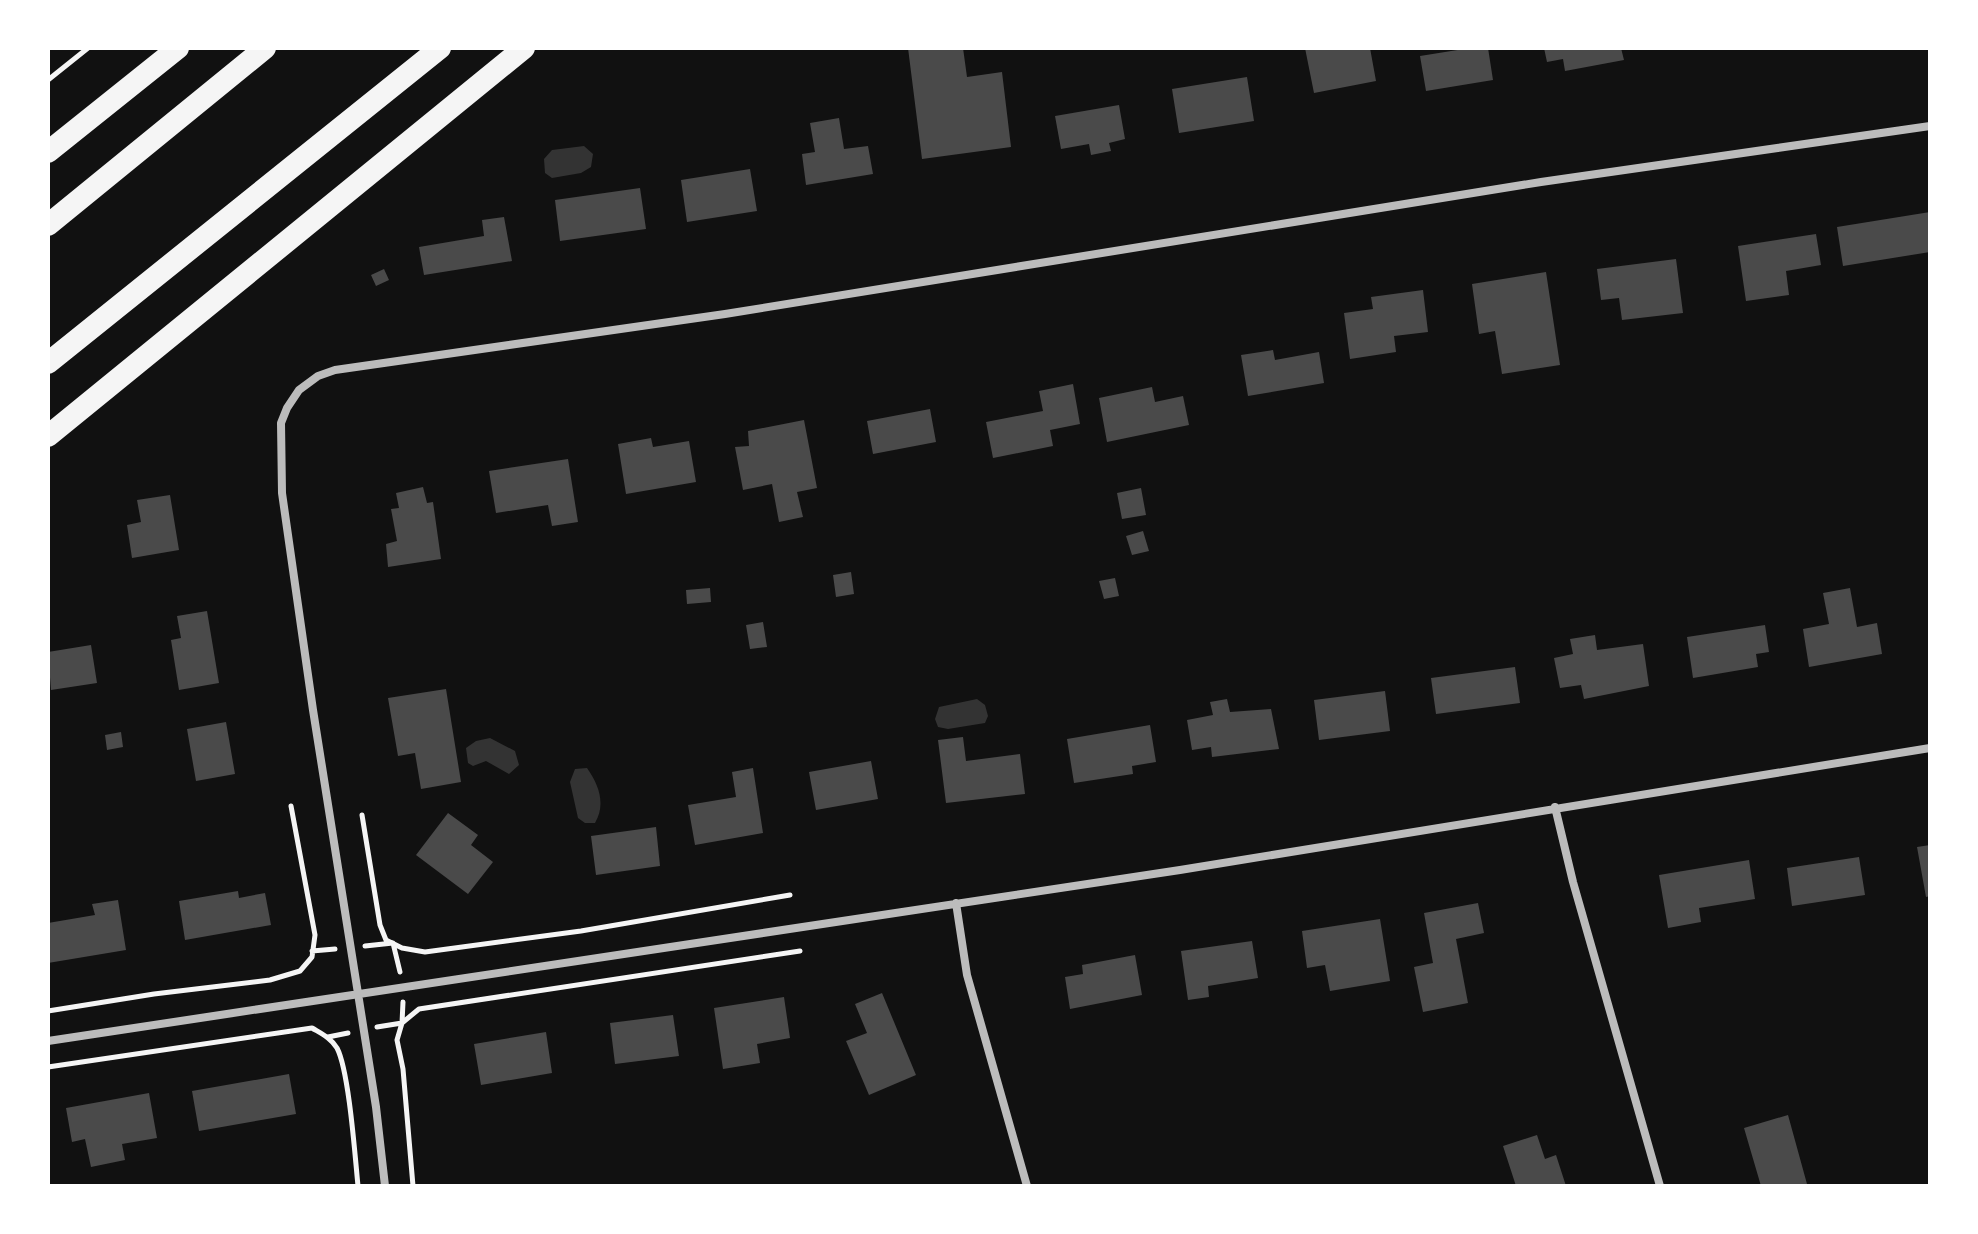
<svg xmlns="http://www.w3.org/2000/svg" width="1978" height="1234" viewBox="0 0 1978 1234" font-family="'Space Grotesk',sans-serif">
	<style>
		.water { fill: #333 }
		.building { fill: #4a4a4a }
		.lines { fill: none; stroke-linecap: round; stroke-linejoin: round }
		.path { stroke: #f5f5f5; stroke-width: 5 }
		.minor { stroke: #bcbcbc; stroke-width: 8 }
		.motorway { stroke: #f5f5f5; stroke-width: 22 }
	</style>
	<rect width="100%" height="100%" fill="#111"/>
	<path class="water" d="M 584,146 L 593,154 L 591,167 L 581,173 L 552,178 L 545,173 L 544,159 L 552,150 Z
		M 977,699 L 985,705 L 988,716 L 985,723 L 948,729 L 938,727 L 935,719 L 939,707 Z
		M 490,738 L 515,751 L 519,765 L 509,774 L 486,761 L 473,766 L 468,763 L 466,748 L 476,741 Z
		M 587,768 C 599,785 606,804 595,823 L 585,823 L 578,818 L 570,782 L 575,769 Z"/>
	<path class="building" d="M 908,48 L 963,48 L 967,77 L 1002,72 L 1011,147 L 922,159 Z
		M 1305,48 L 1370,48 L 1376,81 L 1314,93 Z
		M 1470,48 L 1488,48 L 1493,80 L 1426,91 L 1420,56 Z
		M 1544,48 L 1621,48 L 1624,60 L 1565,71 L 1563,59 L 1547,62 Z
		M 1247,77 L 1254,121 L 1179,133 L 1172,89 Z
		M 1119,105 L 1125,139 L 1109,143 L 1111,151 L 1091,155 L 1089,144 L 1061,149 L 1055,116 Z
		M 839,118 L 844,149 L 868,146 L 873,174 L 806,185 L 802,154 L 815,152 L 810,123 Z
		M 750,169 L 757,211 L 687,222 L 681,180 Z
		M 640,188 L 646,229 L 560,241 L 555,200 Z
		M 1930,212 L 1930,252 L 1843,266 L 1837,227 Z
		M 504,217 L 512,261 L 424,275 L 419,247 L 484,236 L 482,220 Z
		M 1816,234 L 1821,265 L 1786,271 L 1789,295 L 1746,301 L 1738,246 Z
		M 1676,259 L 1683,313 L 1622,320 L 1619,298 L 1601,300 L 1597,269 Z
		M 384,269 L 389,280 L 376,286 L 371,275 Z
		M 1546,272 L 1560,365 L 1502,374 L 1495,331 L 1479,334 L 1472,284 Z
		M 1423,290 L 1428,332 L 1394,336 L 1396,352 L 1350,359 L 1344,313 L 1373,309 L 1371,297 Z
		M 1273,350 L 1275,360 L 1319,352 L 1324,383 L 1248,396 L 1241,355 Z
		M 1073,384 L 1080,424 L 1050,430 L 1053,446 L 993,458 L 986,422 L 1043,411 L 1039,391 Z
		M 1152,387 L 1155,402 L 1183,396 L 1189,425 L 1107,442 L 1099,398 Z
		M 930,409 L 936,442 L 873,454 L 867,421 Z
		M 804,420 L 817,488 L 797,492 L 803,517 L 779,522 L 772,484 L 743,490 L 735,447 L 749,446 L 748,431 Z
		M 651,438 L 653,447 L 689,441 L 696,482 L 626,494 L 618,444 Z
		M 568,459 L 578,522 L 552,526 L 548,505 L 496,513 L 489,471 Z
		M 423,487 L 427,503 L 433,502 L 441,559 L 388,567 L 386,544 L 397,541 L 391,509 L 399,508 L 396,493 Z
		M 1141,488 L 1146,515 L 1122,519 L 1117,493 Z
		M 170,495 L 179,550 L 132,558 L 127,525 L 141,522 L 137,500 Z
		M 1143,531 L 1149,551 L 1132,555 L 1126,536 Z
		M 851,572 L 854,594 L 836,597 L 833,575 Z
		M 1115,578 L 1119,596 L 1104,599 L 1099,581 Z
		M 710,588 L 711,602 L 687,604 L 686,590 Z
		M 1850,588 L 1857,627 L 1877,623 L 1882,654 L 1809,667 L 1803,629 L 1829,624 L 1823,593 Z
		M 207,611 L 219,683 L 179,690 L 171,640 L 181,638 L 177,616 Z
		M 763,622 L 767,647 L 750,649 L 746,625 Z
		M 1765,625 L 1769,652 L 1756,654 L 1758,667 L 1693,678 L 1687,637 Z
		M 1595,635 L 1597,650 L 1643,644 L 1649,686 L 1584,699 L 1581,685 L 1560,688 L 1554,658 L 1573,654 L 1570,639 Z
		M 91,645 L 97,683 L 51,690 L 48,652 Z
		M 1515,667 L 1520,703 L 1436,714 L 1431,678 Z
		M 446,689 L 461,782 L 421,789 L 415,753 L 398,756 L 388,698 Z
		M 1385,691 L 1390,731 L 1319,740 L 1314,700 Z
		M 1227,699 L 1230,712 L 1271,709 L 1279,749 L 1212,757 L 1211,747 L 1192,750 L 1187,720 L 1213,715 L 1210,702 Z
		M 226,722 L 235,774 L 196,781 L 187,729 Z
		M 1150,725 L 1156,762 L 1132,766 L 1133,774 L 1074,783 L 1067,739 Z
		M 121,732 L 123,747 L 107,750 L 105,735 Z
		M 963,737 L 966,761 L 1020,754 L 1025,794 L 946,803 L 938,740 Z
		M 871,761 L 878,799 L 816,810 L 809,772 Z
		M 753,768 L 763,833 L 695,845 L 688,805 L 736,797 L 732,772 Z
		M 448,813 L 478,835 L 471,845 L 493,862 L 468,894 L 416,855 Z
		M 656,827 L 660,866 L 596,875 L 591,836 Z
		M 1930,845 L 1930,896 L 1926,897 L 1917,847 Z
		M 1859,857 L 1865,895 L 1792,906 L 1787,868 Z
		M 1749,860 L 1755,899 L 1699,908 L 1701,922 L 1668,928 L 1659,875 Z
		M 238,891 L 239,898 L 265,893 L 271,925 L 185,940 L 179,901 Z
		M 118,900 L 126,950 L 48,963 L 48,923 L 95,915 L 92,904 Z
		M 1478,903 L 1484,933 L 1456,939 L 1468,1003 L 1423,1012 L 1414,967 L 1433,963 L 1424,913 Z
		M 1380,919 L 1390,981 L 1330,991 L 1325,965 L 1307,968 L 1302,931 Z
		M 1252,941 L 1258,978 L 1208,986 L 1209,997 L 1188,1000 L 1181,951 Z
		M 1135,955 L 1142,995 L 1070,1009 L 1065,977 L 1083,974 L 1082,965 Z
		M 882,993 L 916,1075 L 869,1095 L 846,1041 L 867,1033 L 855,1004 Z
		M 784,997 L 790,1038 L 757,1044 L 760,1063 L 723,1069 L 714,1008 Z
		M 673,1015 L 679,1056 L 615,1064 L 610,1023 Z
		M 546,1032 L 552,1073 L 481,1085 L 474,1044 Z
		M 289,1074 L 296,1114 L 199,1131 L 192,1091 Z
		M 149,1093 L 157,1138 L 122,1144 L 125,1160 L 91,1167 L 85,1139 L 72,1142 L 66,1108 Z
		M 1788,1115 L 1807,1184 L 1761,1186 L 1744,1128 Z
		M 1537,1135 L 1545,1159 L 1556,1155 L 1566,1186 L 1516,1186 L 1503,1146 Z"/>
	<g class="lines">
		<path class="path" d="M 48,80 L 88,48
			M 362,815 L 380,925 L 386,940 L 402,948 L 425,952 L 581,931 L 790,895
			M 365,946 L 393,943 L 400,972
			M 312,951 L 335,949
			M 48,1011 L 154,994 L 270,980 L 300,971 L 312,957 L 315,935 L 291,806
			M 377,1027 L 402,1023 L 403,1002
			M 328,1037 L 348,1033
			M 48,1067 L 312,1028 C 322,1034 331,1038 337,1048 C 349,1071 355,1156 358,1186
			M 413,1186 L 403,1069 L 397,1040 L 402,1023 L 419,1009 L 800,951"/>
		<path class="minor" d="M 1555,807 L 1573,882 L 1660,1186
			M 956,903 L 967,975 L 1027,1186
			M 48,1041 L 1180,870 L 1930,748
			M 385,1186 L 376,1107 L 313,710 L 282,493 L 281,423 L 287,408 L 299,390 L 318,376 L 335,370 L 725,314 L 1541,182 L 1930,126"/>
		<path class="motorway" d="M 48,152 L 178,48
			M 48,225 L 265,48
			M 48,363 L 440,48
			M 48,436 L 524,48"/>
	</g>
	<rect width="1978" height="1234" fill="none" stroke="#ffffff" stroke-width="100"/>
</svg>
